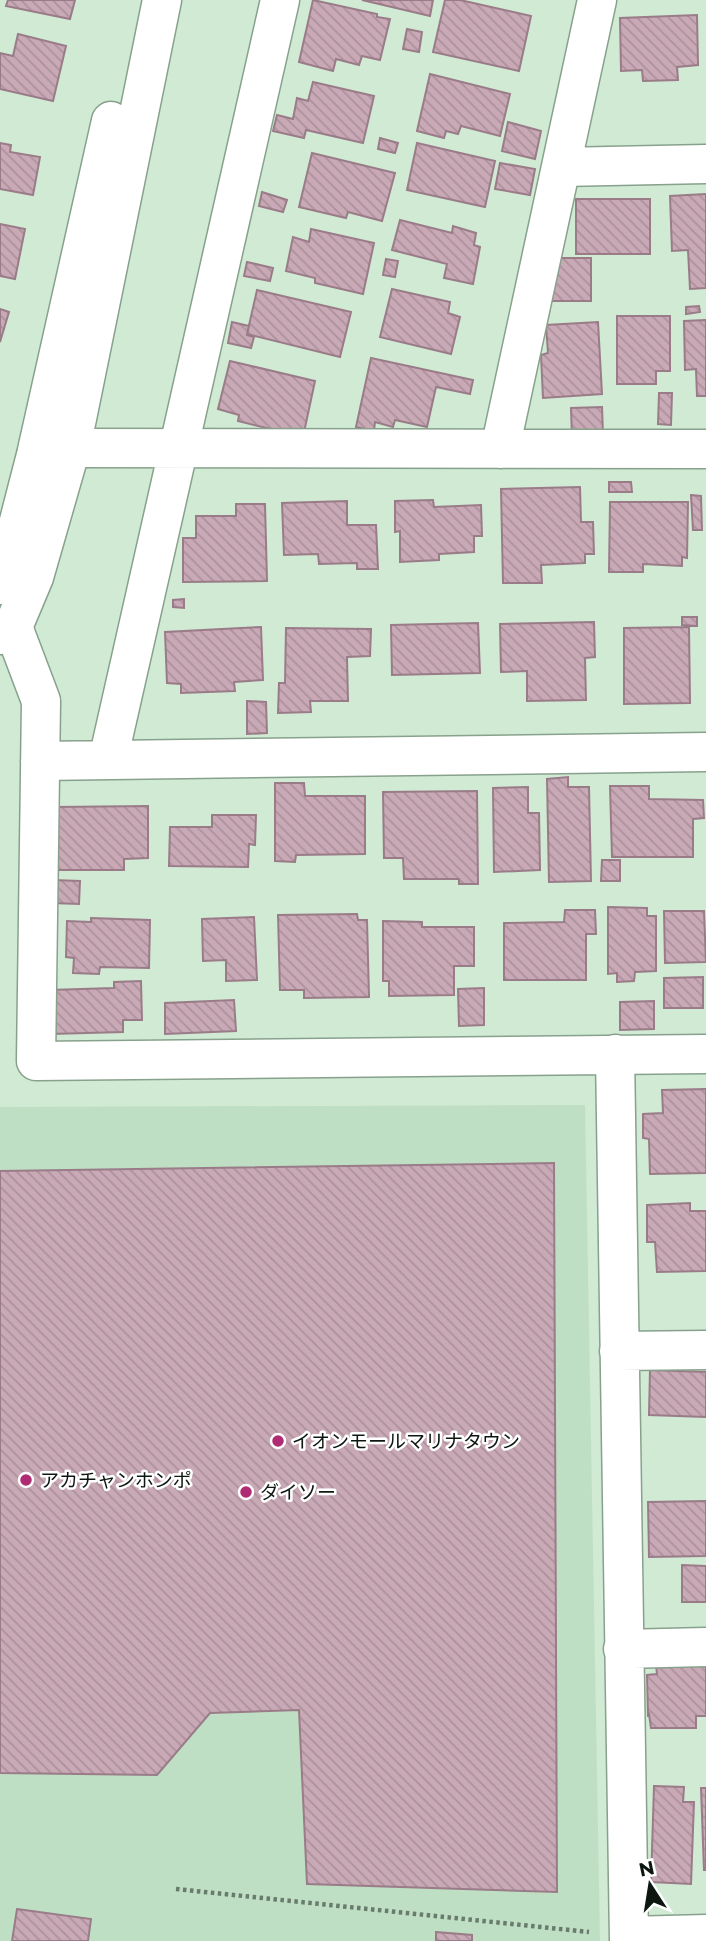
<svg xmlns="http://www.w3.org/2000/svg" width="706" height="1941" viewBox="0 0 706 1941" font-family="Montserrat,'Noto Sans JP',sans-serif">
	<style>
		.built { fill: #bfdfc4 }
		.building { fill: url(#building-back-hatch); stroke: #9a7c89; stroke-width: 2 }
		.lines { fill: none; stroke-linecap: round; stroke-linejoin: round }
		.minor-casing { stroke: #88a18c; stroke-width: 41 }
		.tertiary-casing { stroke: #88a18c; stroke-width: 41 }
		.path { stroke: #697b6c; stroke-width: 4.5; stroke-dasharray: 3.5 3.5; stroke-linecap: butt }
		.minor { stroke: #fff; stroke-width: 38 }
		.tertiary { stroke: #fff; stroke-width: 38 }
		.poi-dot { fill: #af2b73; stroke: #fff; stroke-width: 2.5 }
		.labels { text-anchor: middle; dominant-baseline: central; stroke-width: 5; stroke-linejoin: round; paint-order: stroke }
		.poi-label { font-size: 19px; fill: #0d170f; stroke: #fff; text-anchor: start }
	</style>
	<defs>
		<pattern id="building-back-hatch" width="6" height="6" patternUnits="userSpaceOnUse" patternTransform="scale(1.75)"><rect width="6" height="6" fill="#c9a9b6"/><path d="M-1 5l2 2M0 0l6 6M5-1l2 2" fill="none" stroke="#ab919b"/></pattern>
	</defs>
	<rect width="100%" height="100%" fill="#d0ead4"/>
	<path class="built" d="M 585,1105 L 600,1941 L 0,1941 L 0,1107 Z"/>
	<path class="building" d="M 8,0 L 75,0 L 70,19 L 6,6 Z
		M 313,0 L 377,14 L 377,17 L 390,19 L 380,60 L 362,56 L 359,65 L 336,59 L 333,71 L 299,62 Z
		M 362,0 L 433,0 L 430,16 Z
		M 445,0 L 460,0 L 531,16 L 519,71 L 433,52 Z
		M 697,15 L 698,65 L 677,67 L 678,80 L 643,81 L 642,70 L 621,71 L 620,18 Z
		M 407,29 L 422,32 L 419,52 L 403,49 Z
		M 18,34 L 66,46 L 53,101 L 0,89 L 0,53 L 13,56 Z
		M 430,74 L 510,94 L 500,136 L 461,126 L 458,134 L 446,131 L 444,138 L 417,131 Z
		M 313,82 L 374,96 L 363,143 L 306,130 L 304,138 L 273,131 L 277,115 L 293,119 L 297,98 L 308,101 Z
		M 508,122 L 541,131 L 535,159 L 502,151 Z
		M 380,138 L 398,143 L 395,153 L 378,149 Z
		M 0,143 L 11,145 L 10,152 L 40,157 L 33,195 L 0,189 Z
		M 417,143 L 495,161 L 485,207 L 407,190 Z
		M 312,153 L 395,173 L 382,221 L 348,212 L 346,218 L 299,207 Z
		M 500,163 L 535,169 L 530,195 L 495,189 Z
		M 262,192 L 287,200 L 283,212 L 259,206 Z
		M 706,194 L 706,288 L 690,289 L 688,250 L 672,251 L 670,196 Z
		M 576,199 L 650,199 L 650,254 L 576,254 Z
		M 400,220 L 452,233 L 453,226 L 476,233 L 474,245 L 480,247 L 473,284 L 444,278 L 447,264 L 392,250 Z
		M 0,224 L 25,229 L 15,279 L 0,276 Z
		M 311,229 L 374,243 L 363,294 L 315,283 L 315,278 L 286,271 L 293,237 L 309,242 Z
		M 553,258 L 591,258 L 591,301 L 552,301 Z
		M 386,259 L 398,261 L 395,277 L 383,275 Z
		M 247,262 L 273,268 L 270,281 L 244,276 Z
		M 392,289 L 450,302 L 448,313 L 460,317 L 451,354 L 380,337 Z
		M 257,290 L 351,312 L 340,357 L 247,334 Z
		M 699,306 L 700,312 L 686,314 L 686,307 Z
		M 0,309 L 9,312 L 0,342 Z
		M 617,316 L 670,316 L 670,371 L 656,371 L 656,384 L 617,384 Z
		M 706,320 L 706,396 L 697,396 L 696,369 L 685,370 L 684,321 Z
		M 232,322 L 249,326 L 247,335 L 254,337 L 251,348 L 228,343 Z
		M 598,322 L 602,394 L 543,398 L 541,355 L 548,353 L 546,325 Z
		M 371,358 L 473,380 L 470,394 L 436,387 L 427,427 L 395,420 L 393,427 L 375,422 L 374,431 L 356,427 Z
		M 230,361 L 315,381 L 303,437 L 238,421 L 239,415 L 218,409 Z
		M 659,393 L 672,393 L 671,425 L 658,424 Z
		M 602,407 L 603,435 L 572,437 L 571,408 Z
		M 609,482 L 631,482 L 632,492 L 609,492 Z
		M 580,487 L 581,522 L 593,522 L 594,554 L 585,554 L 585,563 L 541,565 L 542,583 L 503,583 L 501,489 Z
		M 691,495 L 701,496 L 702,530 L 693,530 Z
		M 433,500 L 434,507 L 481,505 L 482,536 L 474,536 L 474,552 L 439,554 L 439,560 L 400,562 L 400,531 L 395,532 L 395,501 Z
		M 347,501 L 347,525 L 376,525 L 378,569 L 357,569 L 357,563 L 319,564 L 318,554 L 284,555 L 282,503 Z
		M 610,502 L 688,502 L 687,558 L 682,557 L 682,566 L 643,564 L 643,572 L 609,572 Z
		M 236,504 L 265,504 L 267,581 L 183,582 L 183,538 L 196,538 L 196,516 L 236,516 Z
		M 184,599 L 184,608 L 173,607 L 173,600 Z
		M 682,617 L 697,617 L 697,626 L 682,625 Z
		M 594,622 L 595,657 L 585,658 L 586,700 L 527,701 L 527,671 L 501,672 L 500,624 Z
		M 478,623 L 480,673 L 392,675 L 391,625 Z
		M 261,627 L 263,680 L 234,682 L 235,691 L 181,693 L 181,684 L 167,683 L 165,632 Z
		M 689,627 L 690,703 L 624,704 L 624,628 Z
		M 286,628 L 371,629 L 370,656 L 347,657 L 348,701 L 310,701 L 311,712 L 278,713 L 279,683 L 285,683 Z
		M 247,701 L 266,702 L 267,733 L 247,734 Z
		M 568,777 L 568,787 L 589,787 L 591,881 L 549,882 L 547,779 Z
		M 275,783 L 304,783 L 305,796 L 365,796 L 365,854 L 296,855 L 295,862 L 275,861 Z
		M 610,786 L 649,786 L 649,799 L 703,800 L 704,818 L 693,819 L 693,857 L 612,857 Z
		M 528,787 L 528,813 L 539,813 L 540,870 L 494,872 L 493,788 Z
		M 477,791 L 478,884 L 459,884 L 459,879 L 404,879 L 403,858 L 384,858 L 383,792 Z
		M 148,806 L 148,858 L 124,859 L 124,870 L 56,870 L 55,807 Z
		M 212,815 L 256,815 L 255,845 L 249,844 L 248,867 L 169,866 L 170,827 L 212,827 Z
		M 602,860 L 620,860 L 620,881 L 601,881 Z
		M 53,880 L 80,881 L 79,904 L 52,903 Z
		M 608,907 L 647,908 L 647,916 L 656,916 L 656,971 L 635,972 L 634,981 L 617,982 L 617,973 L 608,974 Z
		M 565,910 L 595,910 L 596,934 L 586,934 L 586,980 L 504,980 L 504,923 L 564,922 Z
		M 664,911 L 704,911 L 706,962 L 665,963 Z
		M 357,914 L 358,920 L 367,920 L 369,997 L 304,998 L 304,990 L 280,990 L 278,915 Z
		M 254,917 L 257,980 L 226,981 L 226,960 L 203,961 L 202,919 Z
		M 91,918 L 150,920 L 149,968 L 100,967 L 99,974 L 73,973 L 74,958 L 66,957 L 67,921 L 91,922 Z
		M 383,921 L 422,922 L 422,927 L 474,927 L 474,966 L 454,966 L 454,995 L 389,996 L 389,981 L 383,981 Z
		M 703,977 L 703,1008 L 664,1008 L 664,978 Z
		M 141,981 L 142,1020 L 123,1020 L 123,1032 L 51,1034 L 50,990 L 114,988 L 114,982 Z
		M 484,988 L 484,1025 L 459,1026 L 458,989 Z
		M 234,1000 L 236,1031 L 165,1034 L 165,1003 Z
		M 654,1001 L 654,1029 L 620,1030 L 620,1002 Z
		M 706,1089 L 706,1173 L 650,1174 L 649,1139 L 643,1138 L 643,1114 L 663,1113 L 662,1090 Z
		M 554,1163 L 557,1892 L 307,1884 L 299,1710 L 210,1713 L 157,1775 L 0,1773 L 0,1171 Z
		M 690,1203 L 690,1211 L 706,1211 L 706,1271 L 657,1272 L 655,1242 L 647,1242 L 647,1205 Z
		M 650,1370 L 706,1372 L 706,1417 L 649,1415 Z
		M 706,1501 L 706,1556 L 649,1557 L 648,1502 Z
		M 682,1565 L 706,1566 L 706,1602 L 682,1602 Z
		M 706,1664 L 706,1716 L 696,1716 L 696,1728 L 651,1728 L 649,1714 L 648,1715 L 647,1675 L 657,1674 L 656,1665 Z
		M 654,1786 L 684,1787 L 683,1802 L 694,1802 L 691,1884 L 651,1882 Z
		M 701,1788 L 706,1788 L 706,1870 L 704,1870 Z
		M 17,1909 L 91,1919 L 88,1941 L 12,1941 Z
		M 436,1932 L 472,1935 L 472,1941 L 436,1941 Z"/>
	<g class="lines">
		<defs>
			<path id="minor" d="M 561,167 L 706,164
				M 71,448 L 706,449
				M 500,449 L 597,0
				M 13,627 L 41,701 L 36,1061 L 706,1054
				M 108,760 L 280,0
				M 40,761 L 706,752
				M 615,1054 L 629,1941
				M 619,1351 L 706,1350
				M 623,1649 L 706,1647
				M 629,1936 L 706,1934"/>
			<path id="tertiary" d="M 0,585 L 5,575 L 36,455 L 111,121
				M 0,635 L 13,627 L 34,577 L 71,448 L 162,0"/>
		</defs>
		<use href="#minor" class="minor-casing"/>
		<use href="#tertiary" class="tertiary-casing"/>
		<path class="path" d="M 176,1889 L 589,1932"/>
		<use href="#minor" class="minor"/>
		<use href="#tertiary" class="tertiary"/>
	</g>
	<g class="poi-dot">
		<circle cx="278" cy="1441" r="7"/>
		<circle cx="26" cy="1480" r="7"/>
		<circle cx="246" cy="1492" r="7"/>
	</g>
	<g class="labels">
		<g class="poi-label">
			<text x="292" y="1441">イオンモールマリナタウン</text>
			<text x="40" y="1480">アカチャンホンポ</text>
			<text x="260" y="1492">ダイソー</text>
		</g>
	</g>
	<g transform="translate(650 1885) rotate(348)" stroke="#ffffff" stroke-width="5" paint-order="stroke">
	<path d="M0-5L12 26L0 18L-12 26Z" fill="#0d170f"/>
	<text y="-10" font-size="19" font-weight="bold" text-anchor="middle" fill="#0d170f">N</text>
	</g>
</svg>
